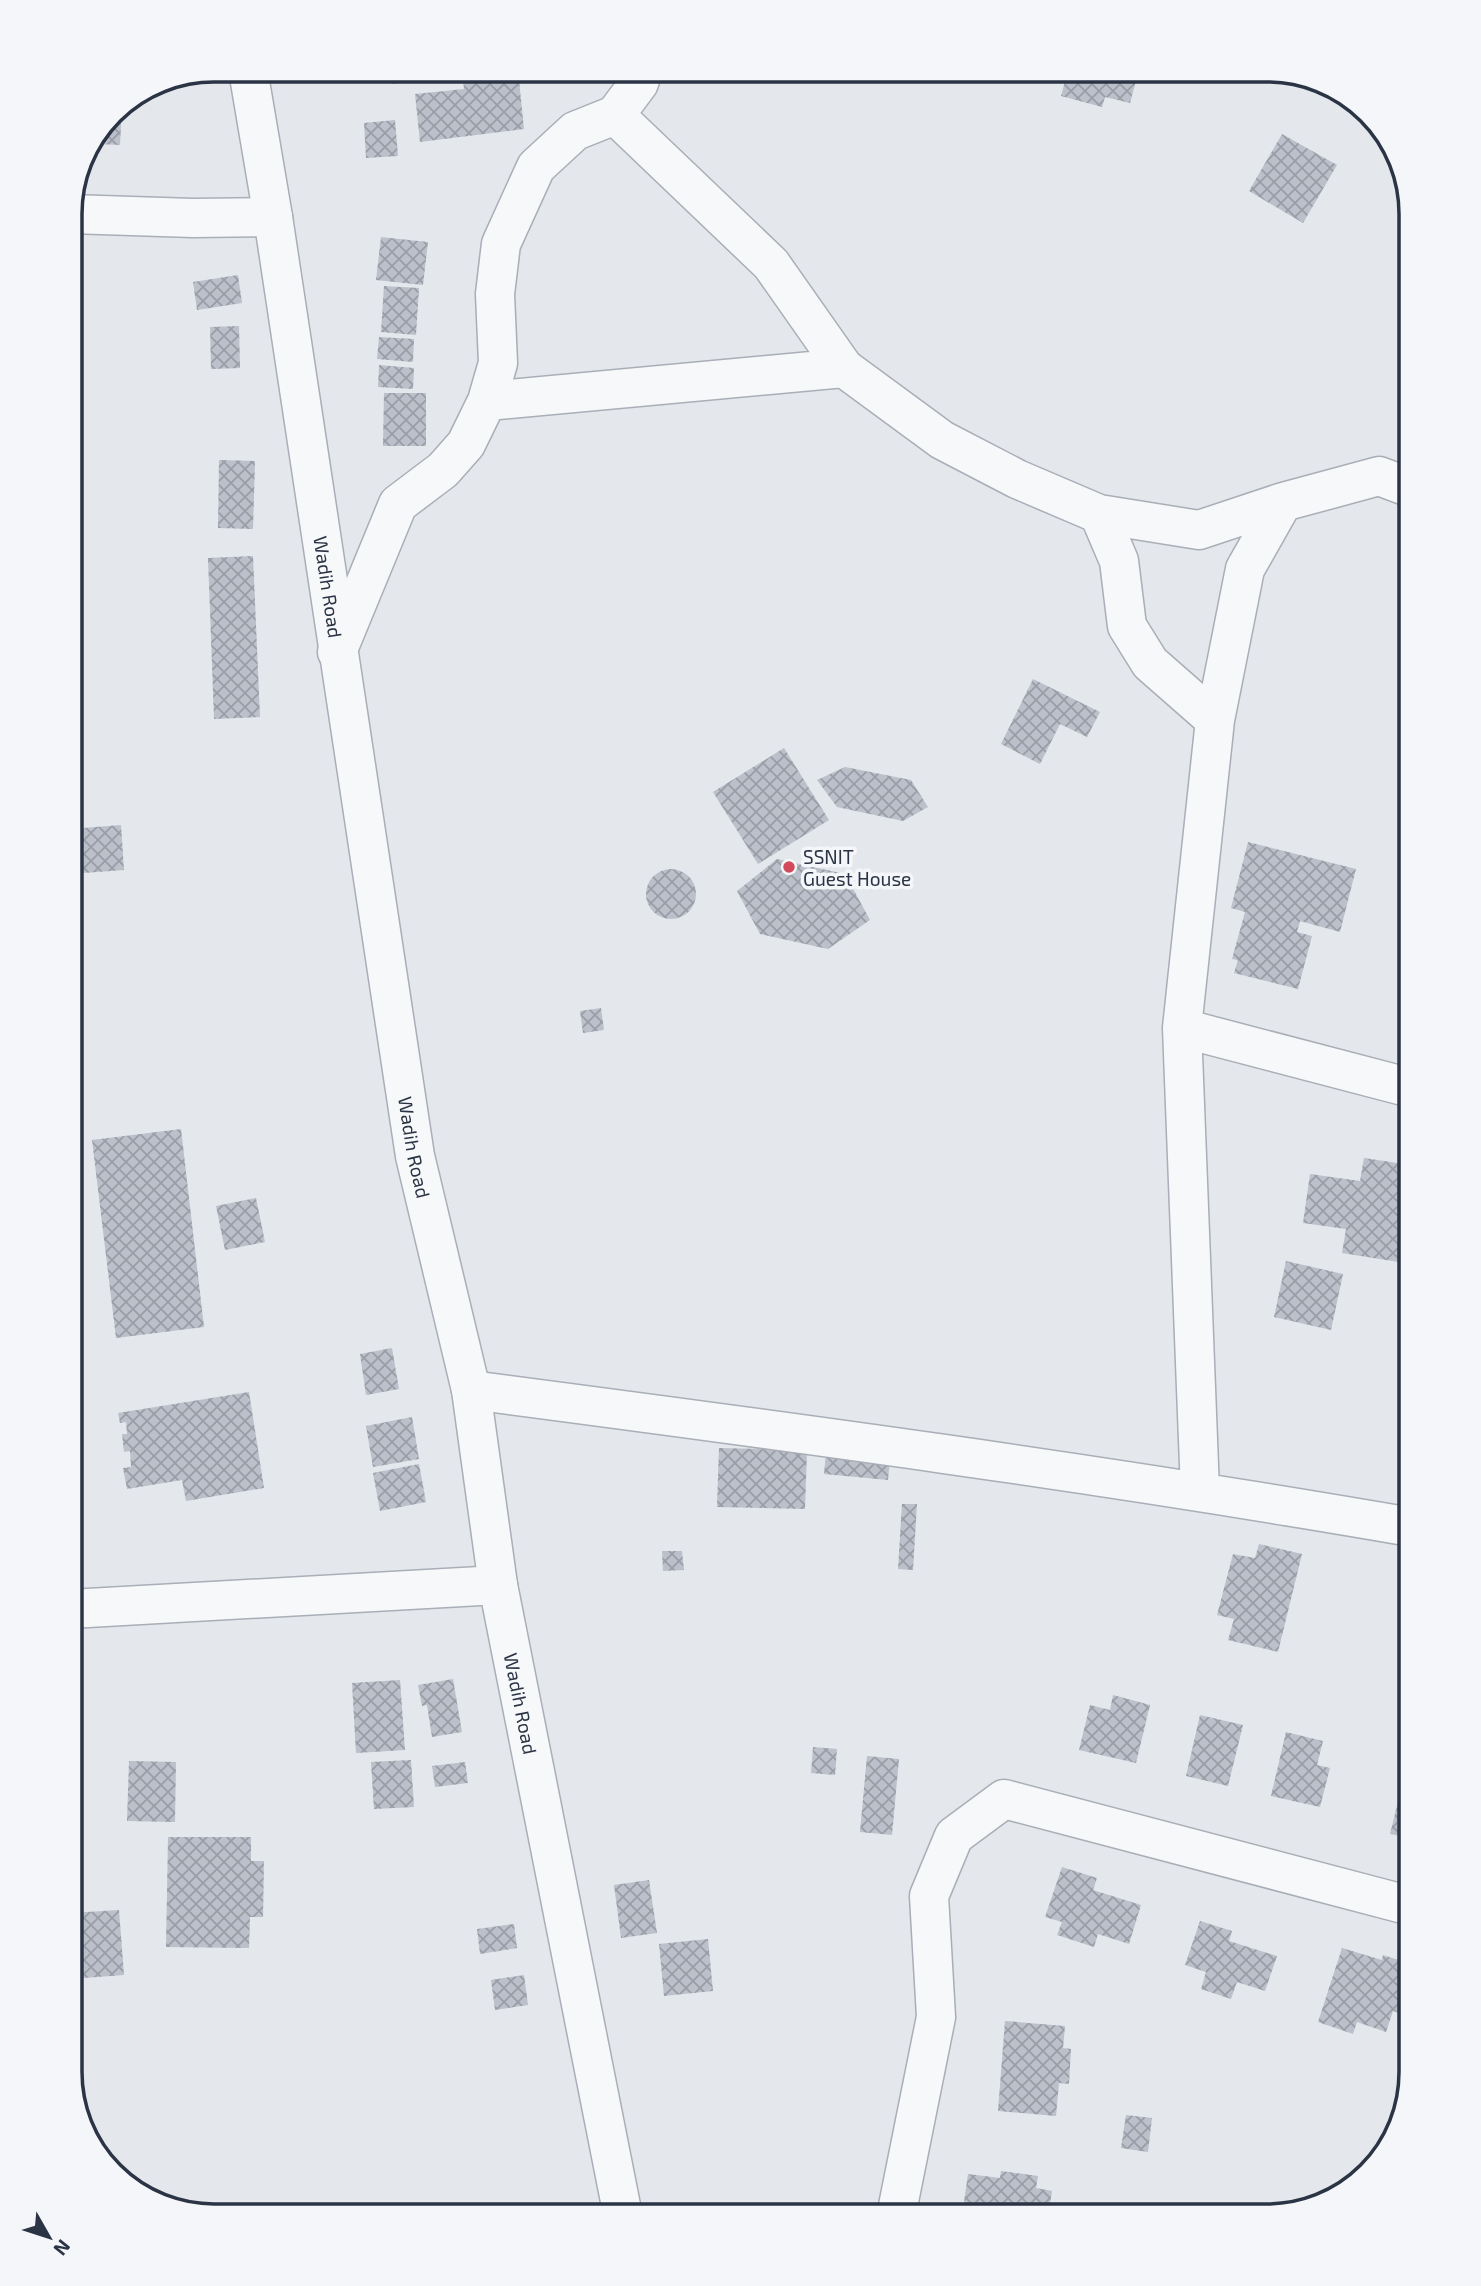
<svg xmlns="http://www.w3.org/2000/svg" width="1481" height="2286" viewBox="0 0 1481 2286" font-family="'Exo 2',sans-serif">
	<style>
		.building { fill: url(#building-cross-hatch) }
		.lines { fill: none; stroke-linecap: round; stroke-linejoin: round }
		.minor-casing { stroke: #a9aeb7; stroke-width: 41 }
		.tertiary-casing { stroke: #a9aeb7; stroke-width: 41 }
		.minor { stroke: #f7f8fa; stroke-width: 38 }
		.tertiary { stroke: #f7f8fa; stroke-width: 38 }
		.poi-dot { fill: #d1495b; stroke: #f4f6f9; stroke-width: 2.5 }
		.labels { text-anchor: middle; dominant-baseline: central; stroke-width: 7; stroke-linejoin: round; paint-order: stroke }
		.street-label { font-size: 19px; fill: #2b3445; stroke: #f4f6f9 }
		.poi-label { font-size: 19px; fill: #2b3445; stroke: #f4f6f9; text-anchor: start }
		.rim { fill: none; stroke: #2b3445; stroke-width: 3.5 }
	</style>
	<defs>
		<pattern id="building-cross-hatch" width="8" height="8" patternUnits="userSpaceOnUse" patternTransform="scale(1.75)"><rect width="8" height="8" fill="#bbc0ca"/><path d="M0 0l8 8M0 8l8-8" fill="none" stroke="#989da6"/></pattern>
	</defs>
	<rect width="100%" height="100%" fill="#e4e7ec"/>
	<path class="building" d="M 361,70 L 384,70 L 384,71 L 362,75 Z
		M 390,70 L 435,70 L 436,77 L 392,84 Z
		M 462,70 L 518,70 L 524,129 L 420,142 L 415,94 L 464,89 Z
		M 1068,70 L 1139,70 L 1130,103 L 1105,97 L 1102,107 L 1061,96 Z
		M 122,106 L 120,145 L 96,144 L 97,136 L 112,112 Z
		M 395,120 L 398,156 L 366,158 L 364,123 Z
		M 1282,134 L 1337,165 L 1303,223 L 1249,191 Z
		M 381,237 L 428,242 L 423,285 L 376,280 Z
		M 238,275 L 242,303 L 197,310 L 193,282 Z
		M 384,286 L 419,288 L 416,335 L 381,332 Z
		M 239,326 L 240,368 L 211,369 L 210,327 Z
		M 379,337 L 414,339 L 413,362 L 377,359 Z
		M 379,365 L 414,368 L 413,389 L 378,387 Z
		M 384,393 L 426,393 L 426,446 L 383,446 Z
		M 219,460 L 255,461 L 253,529 L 218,528 Z
		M 253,556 L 260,717 L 214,719 L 208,558 Z
		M 1033,679 L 1100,712 L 1087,737 L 1060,724 L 1040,764 L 1001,744 Z
		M 784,748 L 829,820 L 758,864 L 713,792 Z
		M 845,767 L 911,780 L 928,807 L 903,821 L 837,807 L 817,780 Z
		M 121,825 L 124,870 L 70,874 L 70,829 Z
		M 1248,842 L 1356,869 L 1340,932 L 1300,921 L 1297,932 L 1312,936 L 1298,989 L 1234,973 L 1238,960 L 1232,959 L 1245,912 L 1231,908 Z
		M 777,859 L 845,874 L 870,920 L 828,949 L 760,934 L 737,891 Z
		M646 894a25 25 0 1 1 50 0a25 25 0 1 1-50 0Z
		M 601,1008 L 604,1030 L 583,1033 L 580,1011 Z
		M 181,1129 L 204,1327 L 116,1338 L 92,1140 Z
		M 1364,1158 L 1411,1165 L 1411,1264 L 1342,1253 L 1346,1229 L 1303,1223 L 1310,1174 L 1360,1181 Z
		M 256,1198 L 265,1242 L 225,1250 L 216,1206 Z
		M 1286,1261 L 1343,1274 L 1331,1330 L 1274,1317 Z
		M 392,1348 L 399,1389 L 366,1395 L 360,1354 Z
		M 1410,1379 L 1411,1379 L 1411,1401 L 1405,1400 Z
		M 249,1392 L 264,1488 L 186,1501 L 182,1480 L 127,1489 L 123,1468 L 131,1467 L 130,1451 L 124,1452 L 122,1434 L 127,1434 L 126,1422 L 120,1423 L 118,1413 Z
		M 412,1417 L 419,1459 L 373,1467 L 366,1426 Z
		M 719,1448 L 807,1450 L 805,1509 L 717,1507 Z
		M 826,1453 L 890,1460 L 888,1480 L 824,1474 Z
		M 419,1464 L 426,1502 L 380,1511 L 373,1473 Z
		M 902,1504 L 917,1504 L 913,1570 L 898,1569 Z
		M 1259,1544 L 1302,1554 L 1278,1652 L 1228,1640 L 1234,1619 L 1217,1615 L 1233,1554 L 1255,1558 Z
		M 662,1551 L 682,1551 L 684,1570 L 663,1571 Z
		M 453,1679 L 462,1732 L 432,1737 L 427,1705 L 422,1706 L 418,1685 Z
		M 400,1680 L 405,1750 L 356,1753 L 352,1683 Z
		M 1113,1695 L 1150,1705 L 1136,1763 L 1079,1750 L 1090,1705 L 1110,1710 Z
		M 1200,1715 L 1243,1725 L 1228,1786 L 1186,1776 Z
		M 1286,1732 L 1323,1741 L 1317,1765 L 1330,1768 L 1320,1807 L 1271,1796 Z
		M 813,1747 L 837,1749 L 835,1775 L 811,1773 Z
		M 867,1756 L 899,1759 L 892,1835 L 860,1832 Z
		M 411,1760 L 414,1807 L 374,1809 L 371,1762 Z
		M 129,1761 L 176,1762 L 175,1822 L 127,1821 Z
		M 465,1762 L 468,1783 L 435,1787 L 432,1766 Z
		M 1402,1786 L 1411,1789 L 1411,1838 L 1390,1834 Z
		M 168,1837 L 251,1837 L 251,1861 L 264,1861 L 263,1917 L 250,1917 L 249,1948 L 166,1947 Z
		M 1062,1867 L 1097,1878 L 1093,1890 L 1141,1905 L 1129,1944 L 1098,1934 L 1094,1947 L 1057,1935 L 1062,1922 L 1045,1917 Z
		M 649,1880 L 657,1933 L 621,1938 L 614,1885 Z
		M 119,1910 L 124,1975 L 70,1979 L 70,1913 Z
		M 1200,1921 L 1232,1931 L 1229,1941 L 1277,1956 L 1265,1991 L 1237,1982 L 1231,1999 L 1201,1989 L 1206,1972 L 1185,1965 Z
		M 514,1924 L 517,1948 L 480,1954 L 477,1929 Z
		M 708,1939 L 713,1991 L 664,1996 L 659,1944 Z
		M 1342,1948 L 1382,1960 L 1383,1955 L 1411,1964 L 1411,2007 L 1408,2016 L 1393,2011 L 1386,2032 L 1357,2022 L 1353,2034 L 1318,2022 Z
		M 524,1975 L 528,2005 L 495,2010 L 491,1980 Z
		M 1005,2021 L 1065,2026 L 1063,2048 L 1071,2049 L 1069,2084 L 1059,2083 L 1056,2116 L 998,2111 Z
		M 1126,2115 L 1152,2118 L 1148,2152 L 1121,2148 Z
		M 1001,2171 L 1038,2176 L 1036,2188 L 1052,2191 L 1048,2216 L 962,2216 L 968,2174 L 1000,2178 Z"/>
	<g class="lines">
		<defs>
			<path id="minor" d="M 615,115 L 771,264 L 844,368 L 942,440 L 1017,479 L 1099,514 L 1119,561 L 1127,626 L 1150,663 L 1215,720
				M 70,214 L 193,218 L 273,217
				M 487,401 L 844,368
				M 1099,514 L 1199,530 L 1283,502 L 1379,476 L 1411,488
				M 337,652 L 398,504 L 443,470 L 466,444 L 487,401 L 498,363 L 495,294 L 501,244 L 536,167 L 575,131 L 615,115 L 639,83 L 643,70
				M 1182,1028 L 1411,1088
				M 471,1390 C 785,1431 1099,1473 1411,1527
				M 1200,1491 L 1182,1028 L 1215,720 L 1245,569 L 1283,502
				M 70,1609 L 498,1585
				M 896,2216 L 936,2017 L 929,1896 L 954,1836 L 1004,1799 L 1411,1906"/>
			<g id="tertiary">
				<path id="s1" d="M 248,70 L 273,217 L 415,1156 L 471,1390 L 498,1585 L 623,2216"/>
			</g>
		</defs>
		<use href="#minor" class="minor-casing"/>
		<use href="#tertiary" class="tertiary-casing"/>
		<use href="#minor" class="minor"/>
		<use href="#tertiary" class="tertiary"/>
	</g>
	<circle class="poi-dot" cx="789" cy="867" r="7"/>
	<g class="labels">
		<g class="street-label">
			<text stroke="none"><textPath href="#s1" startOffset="523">Wadih Road</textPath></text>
			<text stroke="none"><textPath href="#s1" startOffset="1090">Wadih Road</textPath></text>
			<text stroke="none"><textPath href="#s1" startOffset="1657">Wadih Road</textPath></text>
		</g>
		<g class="poi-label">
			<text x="803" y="856">SSNIT<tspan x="803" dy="22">Guest House</tspan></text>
		</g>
	</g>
	<path d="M0 0H1481V2286H0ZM214 82H1267A132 132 0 0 1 1399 214V2072A132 132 0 0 1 1267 2204H214A132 132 0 0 1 82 2072V214A132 132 0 0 1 214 82Z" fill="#f4f6f9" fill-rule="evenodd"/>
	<path class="rim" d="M214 82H1267A132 132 0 0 1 1399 214V2072A132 132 0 0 1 1267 2204H214A132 132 0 0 1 82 2072V214A132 132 0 0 1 214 82Z"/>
	<g transform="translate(49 2237) rotate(129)" stroke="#f4f6f9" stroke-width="5" paint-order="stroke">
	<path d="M0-5L12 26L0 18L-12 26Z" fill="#2b3445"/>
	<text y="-10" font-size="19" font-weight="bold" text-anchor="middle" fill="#2b3445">N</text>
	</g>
</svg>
